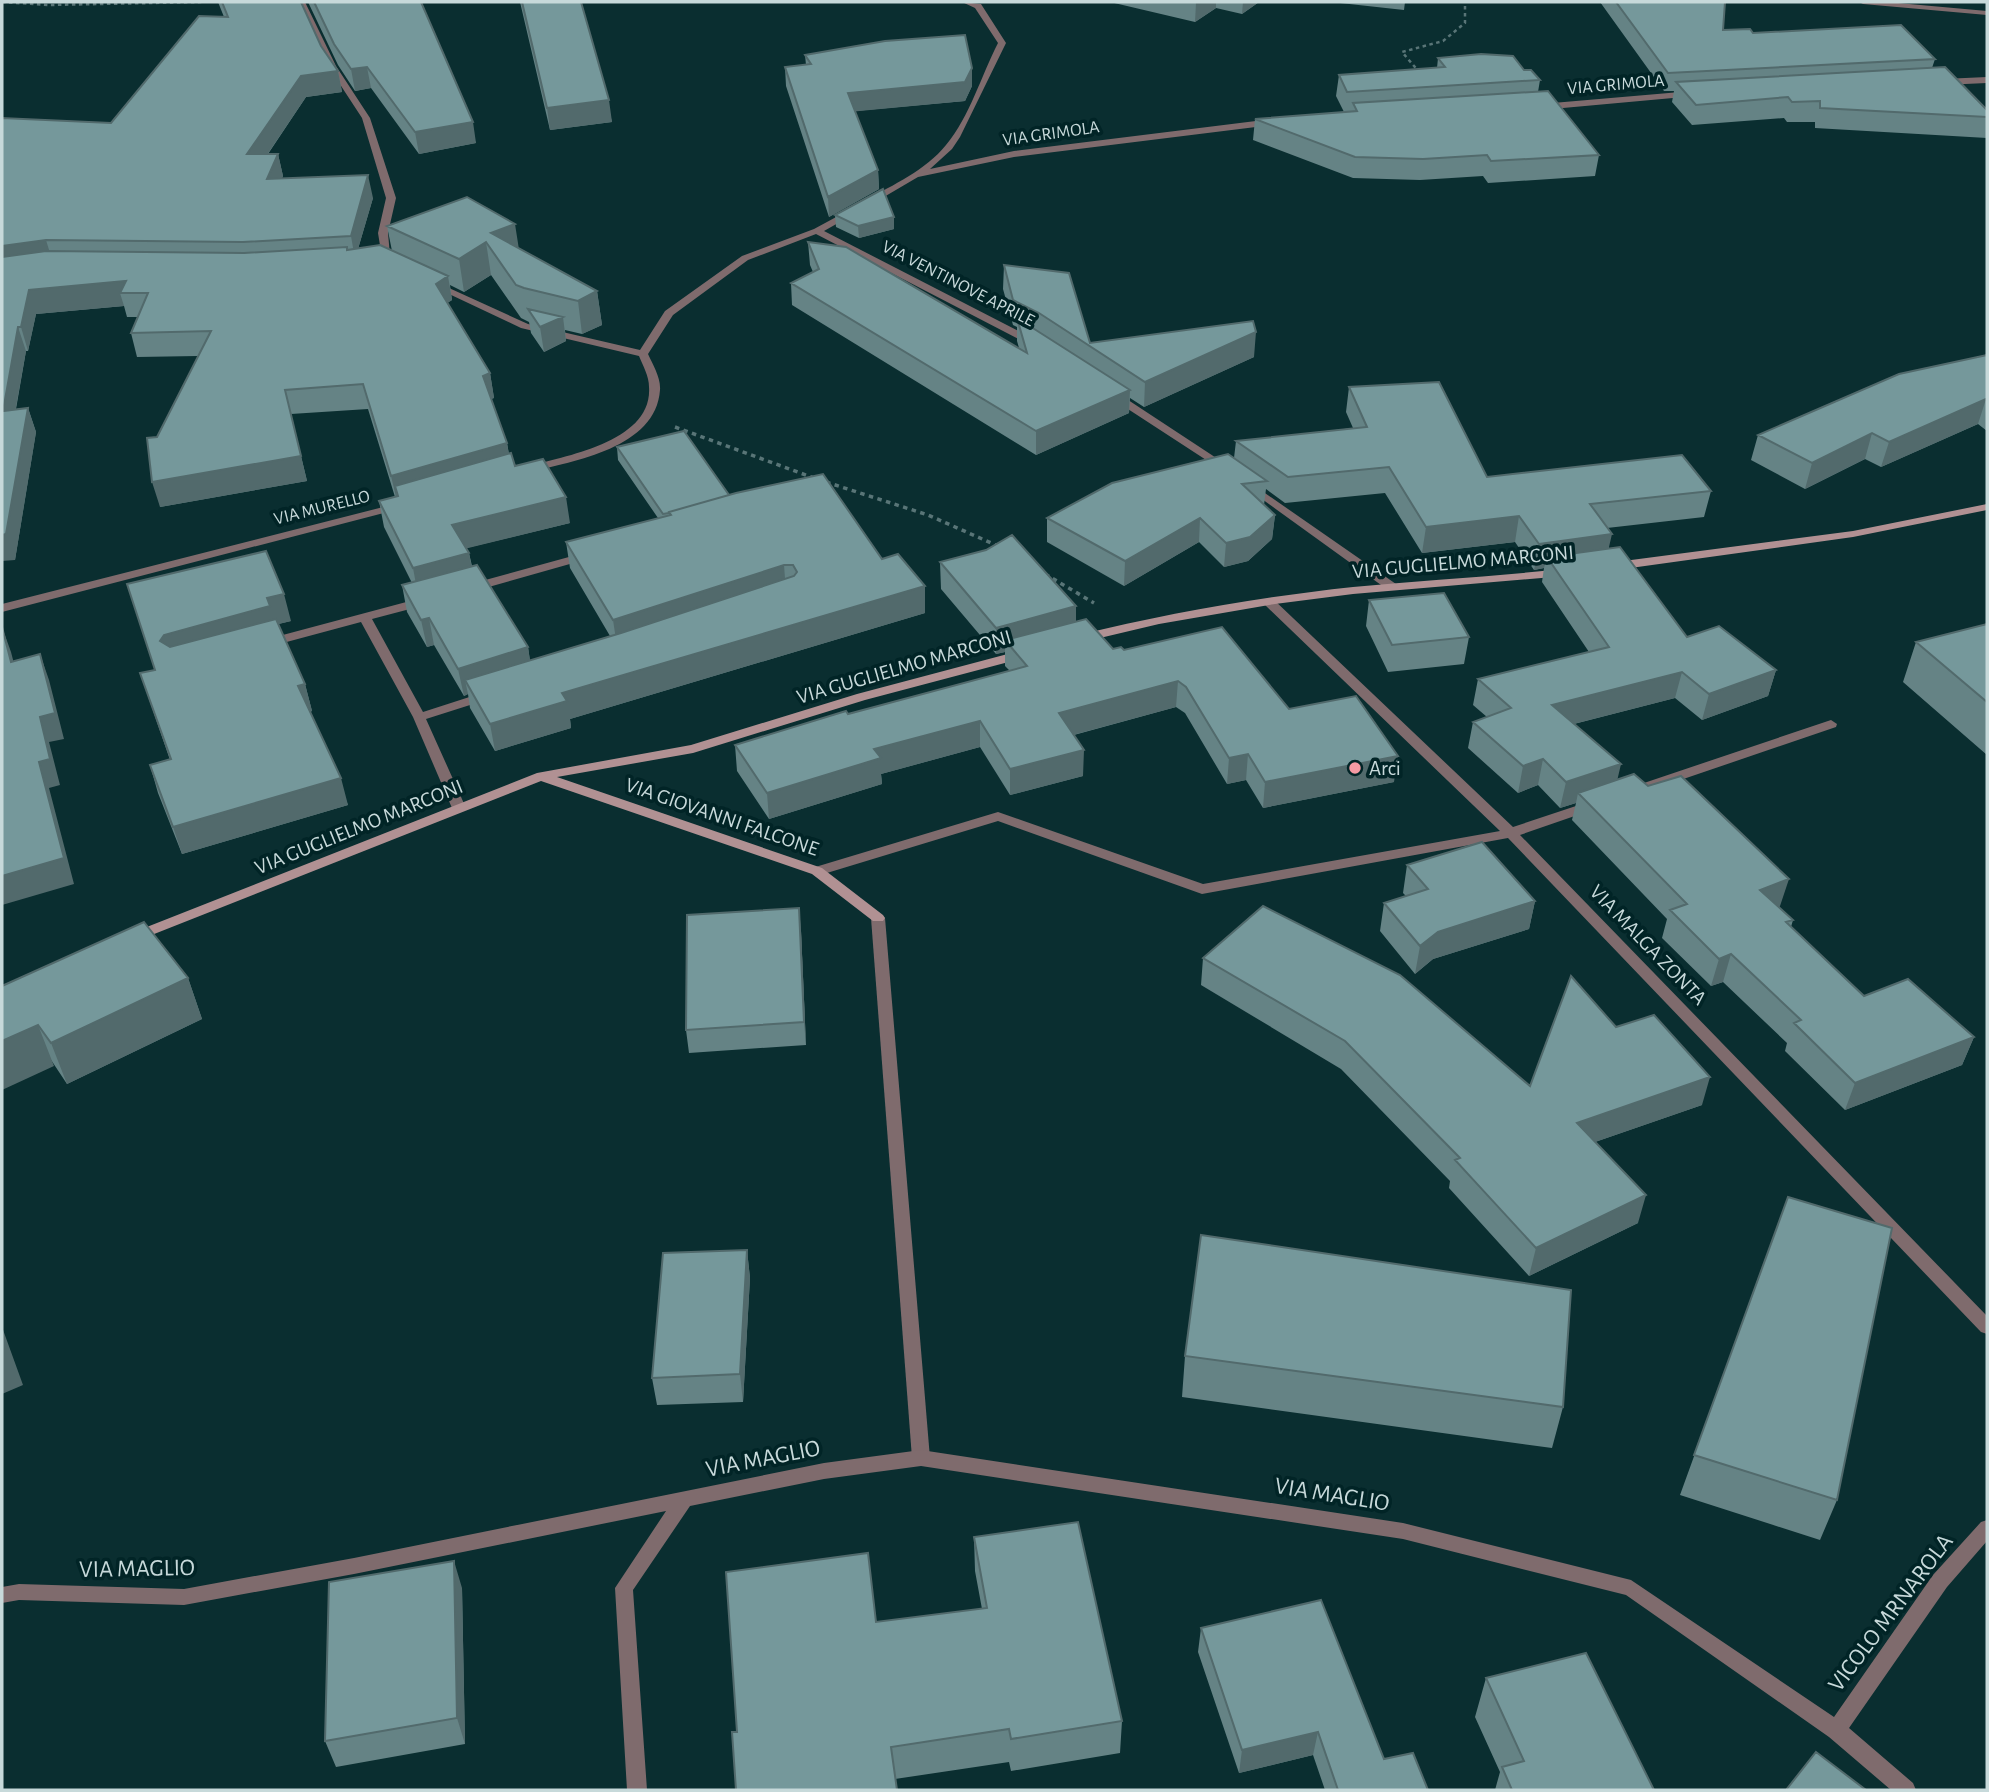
<svg xmlns="http://www.w3.org/2000/svg" width="1989" height="1792" viewBox="0 0 1989 1792" font-family="'Alegreya Sans',sans-serif">
	<style>
		.lines { fill: none; stroke-linecap: round; stroke-linejoin: round }
		.path-far1 { stroke: #597577; stroke-width: 2.5; stroke-dasharray: 3.5 3.5; stroke-linecap: butt }
		.path { stroke: #597577; stroke-width: 3.5; stroke-dasharray: 4.5 4.5; stroke-linecap: butt }
		.lane { fill: #7f6b6d; fill-rule: evenodd }
		.street { fill: #7f6b6d; fill-rule: evenodd }
		.secondary { fill: #b19193; fill-rule: evenodd }
		.wall { fill: #658385 }
		.shaded-wall { fill: #526a6c }
		.building { fill: #75989b; stroke: #526a6c; stroke-width: 2 }
		.poi-dot { fill: #f49aa3; stroke: #012426; stroke-width: 2.5 }
		.labels { text-anchor: middle; dominant-baseline: central; stroke-width: 7; stroke-linejoin: round; paint-order: stroke }
		.far-street-label { font-size: 18px; fill: #c7d9da; stroke: #012426 }
		.street-label { font-size: 21px; fill: #c7d9da; stroke: #012426 }
		.poi-label { font-size: 21px; fill: #c7d9da; stroke: #012426; text-anchor: start }
		.near-street-label { font-size: 24px; fill: #c7d9da; stroke: #012426 }
	</style>
	<rect width="100%" height="100%" fill="#0a2e30"/>
	<g class="lines">
		<path class="path-far1" d="M 2,2 L 48,5 L 205,2
			M 1420,73 L 1402,52 L 1443,41 L 1465,23 L 1465,2"/>
		<path class="path" d="M 675,427 L 814,478
			M 826,482 L 928,515 L 998,546
			M 1045,574 L 1094,603"/>
		<path class="lane" d="M 878,913 L 885,918 L 930,1458 L 927,1463 L 921,1466 L 915,1463 L 912,1458 L 871,918 Z"/>
		<path class="street" d="M 297,2 L 305,2 L 336,66 L 370,118 L 396,198 L 388,233 L 391,266 L 383,264 L 378,233 L 386,198 L 362,118 L 328,66 Z
			M 962,2 L 981,4 L 1006,43 L 960,137 L 952,149 L 930,169 L 1014,151 L 1273,119 L 1277,122 L 1273,125 L 1014,157 L 918,177 L 872,204 L 866,204 L 866,200 C 893,185 926,170 946,145 C 970,116 981,76 998,43 L 975,8 Z
			M 1859,2 L 1887,2 L 1987,11 L 1987,15 L 1863,4 Z
			M 1987,77 L 1987,83 L 1943,85 L 1939,82 L 1943,79 Z
			M 1692,91 L 1695,92 L 1695,96 L 1541,110 L 1537,107 L 1541,104 Z
			M 851,209 L 854,210 L 854,214 L 824,231 L 1038,341 L 1038,345 L 1030,345 L 816,234 L 748,260 L 673,315 L 648,354 C 653,365 661,378 660,390 C 656,448 574,461 530,472 L 524,469 L 526,467 C 565,456 653,442 649,387 C 649,376 643,366 639,356 L 521,328 L 430,285 L 438,283 L 528,324 L 640,350 L 665,311 L 742,256 L 814,229 Z
			M 1115,393 L 1119,394 L 1230,467 L 1224,470 L 1220,469 L 1111,398 L 1111,394 Z
			M 1252,484 L 1396,584 L 1396,590 L 1388,590 L 1248,489 L 1246,487 Z
			M 399,503 L 405,506 L 403,508 L 2,612 L 2,604 Z
			M 587,552 L 593,556 L 591,558 L 471,592 L 465,588 L 467,585 Z
			M 425,597 L 429,598 L 431,601 L 429,604 L 372,619 L 423,712 L 488,691 L 494,695 L 492,698 L 426,719 L 466,808 L 459,812 L 452,808 L 413,717 L 361,622 L 268,647 L 262,643 L 264,640 Z
			M 1269,598 L 1273,599 L 1513,827 L 1585,803 L 1595,803 L 1597,806 L 1595,809 L 1520,835 L 1987,1316 L 1987,1334 L 1981,1332 L 1508,838 L 1202,894 L 998,821 L 817,876 L 810,871 L 812,868 L 998,812 L 1203,884 L 1500,831 L 1265,605 L 1263,602 Z
			M 1831,720 L 1837,724 L 1836,727 L 1654,789 L 1644,789 L 1642,786 L 1644,783 Z
			M 921,1450 L 1403,1523 L 1631,1580 L 1834,1717 L 1933,1575 L 1981,1522 L 1987,1520 L 1987,1541 L 1947,1587 L 1849,1728 L 1913,1783 L 1916,1790 L 1891,1790 L 1829,1737 L 1626,1595 L 1403,1539 L 921,1466 L 824,1479 L 690,1506 L 633,1590 L 647,1790 L 627,1790 L 615,1588 L 666,1511 L 354,1574 L 184,1605 L 19,1600 L 2,1603 L 2,1587 L 19,1584 L 184,1589 L 354,1558 L 824,1463 Z"/>
		<path class="secondary" d="M 1987,504 L 1987,510 L 1853,537 L 1616,570 L 1610,566 L 1616,562 L 1853,531 Z
			M 1561,569 L 1565,570 L 1565,576 L 1353,594 L 1275,604 L 1159,624 L 1083,642 L 1077,638 L 1079,635 C 1169,613 1260,597 1353,587 C 1422,580 1492,577 1561,569 Z
			M 1023,650 L 1029,654 L 1027,657 L 865,700 L 693,753 L 557,777 L 822,868 L 883,915 L 885,918 L 883,921 L 873,921 L 812,874 L 541,781 L 139,940 L 129,940 L 127,937 L 129,934 L 537,773 L 691,745 L 857,694 Z"/>
	</g>
	<path class="wall" d="M 218,2 L 301,2 L 321,46 L 338,71 L 342,92 L 306,97 L 268,154 L 278,154 L 283,176 L 282,178 L 373,198 L 358,249 L 392,251 L 387,226 L 519,248 L 597,291 L 602,325 L 582,334 L 565,330 L 566,341 L 544,352 L 531,333 L 529,322 L 521,318 L 491,275 L 464,292 L 450,285 L 452,300 L 447,303 L 490,373 L 494,398 L 491,399 L 507,443 L 509,454 L 515,466 L 570,523 L 466,548 L 469,553 L 472,566 L 528,647 L 530,661 L 610,636 L 570,568 L 566,542 L 658,518 L 618,460 L 617,447 L 882,559 L 925,586 L 925,613 L 570,719 L 571,728 L 495,751 L 470,708 L 468,694 L 464,696 L 434,645 L 427,647 L 407,612 L 402,585 L 412,583 L 384,527 L 379,501 L 395,497 L 368,409 L 291,414 L 307,481 L 160,507 L 157,437 L 198,356 L 137,357 L 131,333 L 138,317 L 127,317 L 124,306 L 36,314 L 28,351 L 26,351 L 16,409 L 28,408 L 36,432 L 15,560 L 2,118 L 111,123 L 224,17 Z
		M 308,2 L 413,2 L 476,143 L 419,154 L 371,88 L 355,91 L 338,65 Z
		M 520,2 L 581,2 L 612,122 L 550,130 Z
		M 1110,2 L 1259,2 L 1242,14 L 1216,8 L 1195,22 Z
		M 1331,2 L 1405,2 L 1404,10 Z
		M 1600,2 L 1725,2 L 1723,30 L 1753,33 L 1935,59 L 1932,68 L 1987,110 L 1987,138 L 1815,128 L 1815,122 L 1787,122 L 1784,118 L 1692,125 L 1672,102 L 1674,91 L 1664,91 Z
		M 805,55 L 972,68 L 972,86 L 965,101 L 855,111 L 878,170 L 879,189 L 829,217 L 786,86 L 785,67 L 806,65 Z
		M 1438,58 L 1524,70 L 1540,80 L 1538,92 L 1599,155 L 1595,176 L 1488,183 L 1483,176 L 1420,180 L 1353,178 L 1253,140 L 1255,119 L 1344,112 L 1336,96 L 1339,75 L 1437,68 Z
		M 835,215 L 894,229 L 859,238 L 836,227 Z
		M 808,242 L 1019,348 L 1017,341 L 1017,327 L 1013,325 L 1003,289 L 1004,265 L 1090,343 L 1254,357 L 1144,407 L 1130,398 L 1129,413 L 1036,455 L 792,305 L 791,283 L 813,272 L 810,265 Z
		M 1987,355 L 1987,431 L 1978,424 L 1881,467 L 1865,459 L 1805,489 L 1751,460 L 1758,435 Z
		M 1349,387 L 1487,477 L 1711,491 L 1704,517 L 1607,528 L 1609,548 L 1687,637 L 1776,670 L 1768,696 L 1702,720 L 1675,698 L 1574,724 L 1617,780 L 1780,906 L 1779,907 L 1793,920 L 1791,927 L 1864,996 L 1974,1037 L 1962,1065 L 1845,1110 L 1785,1051 L 1787,1043 L 1723,982 L 1711,986 L 1662,938 L 1667,919 L 1572,820 L 1576,803 L 1560,808 L 1538,785 L 1518,793 L 1468,748 L 1473,722 L 1487,717 L 1473,705 L 1478,679 L 1589,652 L 1542,582 L 1544,568 L 1534,570 L 1515,542 L 1422,553 L 1385,493 L 1285,503 L 1266,489 L 1264,505 L 1275,515 L 1272,539 L 1248,561 L 1224,567 L 1199,542 L 1124,586 L 1047,542 L 1047,518 L 1234,458 L 1236,441 L 1353,428 L 1346,412 Z
		M 940,562 L 1076,621 L 1113,649 L 1124,650 L 1289,709 L 1394,782 L 1263,808 L 1246,780 L 1227,784 L 1185,713 L 1176,707 L 1074,735 L 1083,776 L 1010,795 L 980,747 L 881,774 L 882,784 L 769,819 L 737,771 L 735,745 L 1010,671 L 1005,666 L 1005,652 L 996,654 L 941,589 Z
		M 127,584 L 291,621 L 278,624 L 305,684 L 312,711 L 310,712 L 348,805 L 182,854 L 158,793 L 150,765 L 170,760 L 140,673 L 155,670 Z
		M 1369,600 L 1469,637 L 1464,664 L 1388,672 L 1366,626 Z
		M 1987,624 L 1987,755 L 1903,682 L 1916,642 Z
		M 1407,865 L 1535,901 L 1529,929 L 1433,959 L 1415,974 L 1380,931 L 1384,903 L 1406,896 L 1403,893 Z
		M 801,931 L 806,1045 L 689,1053 L 686,1030 Z
		M 1203,958 L 1530,1086 L 1616,1027 L 1702,1105 L 1595,1142 L 1638,1223 L 1529,1276 L 1449,1188 L 1450,1181 L 1341,1069 L 1201,985 Z
		M 188,978 L 202,1019 L 67,1084 L 2,986 Z
		M 1788,1197 L 1837,1500 L 1820,1540 L 1680,1495 Z
		M 747,1250 L 750,1278 L 743,1402 L 657,1405 L 652,1378 Z
		M 1185,1356 L 1563,1407 L 1552,1448 L 1182,1397 Z
		M 974,1537 L 1122,1721 L 1120,1753 L 1011,1771 L 1009,1762 L 895,1779 L 737,1732 L 876,1622 L 982,1609 L 975,1571 Z
		M 462,1588 L 465,1744 L 336,1767 L 325,1741 Z
		M 1201,1628 L 1384,1759 L 1428,1790 L 1325,1790 L 1313,1755 L 1239,1773 L 1198,1652 Z
		M 1486,1678 L 1654,1790 L 1495,1790 L 1500,1772 L 1475,1717 Z"/>
	<path class="shaded-wall" d="M 1198,2 L 1216,2 L 1216,8 L 1195,22 L 1196,3 Z
		M 1243,2 L 1259,2 L 1242,14 Z
		M 367,67 L 371,88 L 355,91 L 351,69 Z
		M 972,68 L 972,86 L 965,101 L 849,112 L 848,93 Z
		M 338,71 L 342,92 L 306,97 L 252,177 L 247,154 L 301,76 Z
		M 609,100 L 612,122 L 550,130 L 547,108 Z
		M 473,122 L 476,143 L 419,154 L 415,132 Z
		M 278,154 L 283,176 L 273,201 L 267,179 Z
		M 878,170 L 879,189 L 829,217 L 828,197 Z
		M 368,175 L 373,198 L 355,259 L 351,236 Z
		M 894,217 L 894,229 L 859,238 L 858,226 Z
		M 515,224 L 520,256 L 491,233 Z
		M 46,240 L 53,263 L 2,270 L 2,246 Z
		M 486,242 L 491,275 L 464,292 L 459,259 Z
		M 448,276 L 452,300 L 440,308 L 436,284 Z
		M 126,281 L 120,293 L 124,306 L 36,314 L 28,351 L 21,327 L 29,290 Z
		M 597,291 L 602,325 L 582,334 L 578,301 Z
		M 563,317 L 566,341 L 544,352 L 540,327 Z
		M 18,327 L 26,351 L 11,435 L 3,411 Z
		M 1256,332 L 1254,357 L 1144,407 L 1145,382 Z
		M 490,373 L 494,398 L 487,400 L 483,376 Z
		M 285,390 L 307,481 L 160,507 L 152,482 Z
		M 1130,390 L 1129,413 L 1036,455 L 1036,431 Z
		M 1986,399 L 1978,424 L 1881,467 L 1889,442 Z
		M 28,408 L 36,432 L 15,560 L 2,561 L 2,535 Z
		M 1872,433 L 1865,459 L 1805,489 L 1812,463 Z
		M 507,443 L 511,468 L 395,486 L 398,501 L 397,501 L 391,476 Z
		M 566,497 L 570,523 L 456,551 L 452,525 Z
		M 1275,515 L 1272,539 L 1248,561 L 1224,567 L 1226,543 Z
		M 1519,516 L 1515,542 L 1422,553 L 1426,527 Z
		M 1200,518 L 1199,542 L 1124,586 L 1125,561 Z
		M 1612,534 L 1606,560 L 1547,557 L 1544,568 L 1534,570 L 1539,544 Z
		M 469,553 L 474,579 L 418,595 L 413,568 Z
		M 784,565 L 786,592 L 617,646 L 613,620 Z
		M 925,586 L 925,613 L 570,719 L 571,728 L 495,751 L 490,724 L 562,693 Z
		M 284,594 L 291,621 L 275,625 L 172,661 L 160,641 L 164,635 L 267,598 Z
		M 1076,606 L 1076,633 L 1005,640 L 1005,652 L 996,654 L 996,628 Z
		M 429,618 L 434,645 L 427,647 L 421,620 Z
		M 2,627 L 11,652 L 20,687 L 11,662 Z
		M 528,647 L 532,674 L 465,680 L 468,694 L 464,696 L 458,669 Z
		M 40,654 L 49,680 L 64,739 L 49,742 L 60,785 L 49,788 L 74,884 L 2,905 L 2,876 L 39,762 Z
		M 1776,670 L 1768,696 L 1702,720 L 1709,694 Z
		M 1682,672 L 1675,698 L 1546,731 L 1552,705 Z
		M 1178,681 L 1176,707 L 1058,739 L 1059,713 Z
		M 305,684 L 312,711 L 305,713 L 298,686 Z
		M 980,721 L 980,747 L 881,774 L 882,784 L 769,819 L 767,793 L 874,749 Z
		M 1084,750 L 1083,776 L 1010,795 L 1010,769 Z
		M 1248,754 L 1246,780 L 1227,784 L 1229,758 Z
		M 1398,756 L 1394,782 L 1263,808 L 1265,782 Z
		M 1543,759 L 1538,785 L 1518,793 L 1523,766 Z
		M 1621,764 L 1615,790 L 1578,793 L 1576,803 L 1560,808 L 1566,782 Z
		M 341,778 L 348,805 L 182,854 L 173,827 Z
		M 1789,879 L 1780,906 L 1752,917 L 1760,890 Z
		M 1535,901 L 1529,929 L 1433,959 L 1415,974 L 1420,946 L 1438,932 Z
		M 799,908 L 801,931 L 806,1045 L 804,1022 Z
		M 1731,954 L 1723,982 L 1711,986 L 1719,959 Z
		M 188,978 L 202,1019 L 67,1084 L 51,1043 Z
		M 38,1025 L 54,1066 L 2,1090 L 2,1041 Z
		M 1974,1037 L 1962,1065 L 1845,1110 L 1855,1083 Z
		M 1710,1077 L 1702,1105 L 1569,1151 L 1577,1123 Z
		M 1646,1195 L 1638,1223 L 1529,1276 L 1536,1248 Z
		M 747,1250 L 750,1278 L 743,1402 L 740,1374 Z
		M 2,1327 L 23,1385 L 2,1394 Z
		M 454,1561 L 462,1588 L 465,1744 L 457,1718 Z
		M 1318,1732 L 1313,1755 L 1239,1773 L 1242,1750 Z"/>
	<path class="building" d="M 222,2 L 301,2 L 321,46 L 338,71 L 301,76 L 247,154 L 278,154 L 267,179 L 368,175 L 351,236 L 243,242 L 46,240 L 2,246 L 2,118 L 111,123 L 199,16 L 228,17 Z
		M 314,2 L 421,2 L 473,122 L 415,132 L 367,67 L 351,69 L 334,44 Z
		M 522,2 L 581,2 L 609,100 L 547,108 Z
		M 1616,2 L 1725,2 L 1723,30 L 1750,29 L 1753,33 L 1901,25 L 1935,59 L 1668,73 Z
		M 965,35 L 972,68 L 965,82 L 848,93 L 878,170 L 828,197 L 785,67 L 811,64 L 805,55 L 885,41 Z
		M 1481,54 L 1513,56 L 1524,70 L 1531,70 L 1540,80 L 1347,92 L 1339,75 L 1445,67 L 1438,58 Z
		M 1945,67 L 1987,110 L 1987,117 L 1820,108 L 1820,101 L 1792,102 L 1788,97 L 1696,105 L 1676,82 Z
		M 1548,91 L 1599,155 L 1491,161 L 1487,155 L 1423,159 L 1355,157 L 1255,119 L 1357,111 L 1353,103 Z
		M 883,189 L 894,217 L 858,226 L 835,215 Z
		M 467,197 L 515,224 L 491,233 L 597,291 L 578,301 L 524,288 L 516,285 L 486,242 L 459,259 L 387,226 Z
		M 808,242 L 846,247 L 1027,353 L 1017,318 L 1130,390 L 1036,431 L 791,283 L 819,269 Z
		M 380,245 L 448,276 L 436,284 L 490,373 L 483,376 L 507,443 L 391,476 L 363,384 L 285,390 L 301,456 L 152,482 L 147,438 L 157,437 L 211,331 L 131,333 L 148,293 L 120,293 L 126,281 L 29,290 L 21,327 L 18,327 L 3,411 L 28,408 L 6,534 L 2,535 L 2,257 L 46,251 L 244,253 L 347,247 L 347,250 Z
		M 1004,265 L 1069,273 L 1090,343 L 1253,321 L 1256,332 L 1145,382 L 1039,313 L 1013,300 Z
		M 528,309 L 563,317 L 540,327 Z
		M 1987,355 L 1987,400 L 1986,399 L 1889,442 L 1872,433 L 1812,463 L 1758,435 L 1899,374 Z
		M 1439,382 L 1487,477 L 1682,455 L 1711,491 L 1590,504 L 1612,534 L 1539,544 L 1519,516 L 1426,527 L 1389,467 L 1288,477 L 1236,441 L 1367,427 L 1349,387 Z
		M 684,431 L 729,495 L 669,512 L 669,513 L 663,514 L 617,447 Z
		M 511,453 L 515,466 L 543,459 L 566,497 L 452,525 L 469,553 L 413,568 L 379,501 L 398,496 L 395,486 Z
		M 1228,454 L 1267,481 L 1242,484 L 1275,515 L 1250,537 L 1226,543 L 1200,518 L 1125,561 L 1047,518 L 1112,483 Z
		M 823,474 L 882,559 L 898,554 L 925,586 L 562,693 L 567,701 L 490,724 L 465,680 L 621,633 L 794,576 L 797,572 L 793,565 L 784,565 L 613,620 L 566,542 L 671,515 L 669,512 L 736,493 Z
		M 1012,535 L 1076,606 L 996,628 L 940,562 L 986,550 Z
		M 1620,547 L 1687,637 L 1719,626 L 1776,670 L 1709,694 L 1682,672 L 1552,705 L 1621,764 L 1566,782 L 1543,759 L 1523,766 L 1473,722 L 1511,708 L 1478,679 L 1609,647 L 1547,557 Z
		M 266,551 L 284,594 L 267,598 L 270,606 L 164,635 L 160,641 L 170,647 L 276,619 L 305,684 L 298,686 L 341,778 L 173,827 L 150,765 L 171,759 L 140,673 L 155,670 L 127,584 Z
		M 477,565 L 528,647 L 458,669 L 429,618 L 421,620 L 402,585 Z
		M 1444,593 L 1469,637 L 1392,645 L 1369,600 Z
		M 1086,619 L 1113,649 L 1121,647 L 1124,650 L 1222,627 L 1289,709 L 1356,696 L 1398,756 L 1265,782 L 1248,754 L 1229,758 L 1186,687 L 1178,681 L 1059,713 L 1084,750 L 1010,769 L 980,721 L 874,749 L 881,758 L 767,793 L 735,745 L 846,711 L 848,714 L 1027,666 L 1005,640 Z
		M 1987,624 L 1987,702 L 1916,642 Z
		M 2,627 L 11,662 L 40,654 L 55,713 L 40,717 L 50,759 L 39,762 L 64,858 L 2,876 Z
		M 1634,774 L 1648,786 L 1681,776 L 1789,879 L 1760,890 L 1793,920 L 1786,922 L 1864,996 L 1908,979 L 1974,1037 L 1855,1083 L 1794,1023 L 1801,1020 L 1731,954 L 1719,959 L 1670,910 L 1687,904 L 1578,793 Z
		M 1482,842 L 1535,901 L 1438,932 L 1420,946 L 1384,903 L 1428,889 L 1407,865 Z
		M 1263,906 L 1400,975 L 1530,1086 L 1571,976 L 1616,1027 L 1654,1015 L 1710,1077 L 1577,1123 L 1646,1195 L 1536,1248 L 1455,1160 L 1460,1158 L 1345,1041 L 1203,958 Z
		M 799,908 L 804,1022 L 686,1030 L 687,915 Z
		M 144,922 L 188,978 L 51,1043 L 38,1025 L 2,1041 L 2,986 Z
		M 1788,1197 L 1892,1228 L 1837,1500 L 1694,1455 Z
		M 1201,1235 L 1571,1290 L 1563,1407 L 1185,1356 Z
		M 747,1250 L 740,1374 L 652,1378 L 663,1253 Z
		M 1078,1522 L 1122,1721 L 1011,1739 L 1009,1729 L 891,1747 L 897,1790 L 736,1790 L 732,1732 L 737,1732 L 726,1572 L 868,1553 L 876,1622 L 987,1608 L 974,1537 Z
		M 454,1561 L 457,1718 L 325,1741 L 329,1582 Z
		M 1321,1600 L 1384,1759 L 1413,1753 L 1428,1790 L 1338,1790 L 1318,1732 L 1242,1750 L 1201,1628 Z
		M 1586,1653 L 1654,1790 L 1512,1790 L 1502,1767 L 1524,1761 L 1486,1678 Z
		M 1816,1752 L 1866,1790 L 1786,1790 Z"/>
	<circle class="poi-dot" cx="1355" cy="768" r="7"/>
	<g class="labels">
		<g class="far-street-label">
			<text transform="translate(1616 85) rotate(-5)">VIA GRIMOLA</text>
			<text transform="translate(1051 134) rotate(-8)">VIA GRIMOLA</text>
			<text transform="translate(958 284) rotate(27)">VIA VENTINOVE APRILE</text>
			<text transform="translate(322 508) rotate(-14)">VIA MURELLO</text>
		</g>
		<g class="street-label">
			<text transform="translate(1463 562) rotate(-5)">VIA GUGLIELMO MARCONI</text>
			<text transform="translate(904 667) rotate(-16)">VIA GUGLIELMO MARCONI</text>
			<text transform="translate(722 817) rotate(19)">VIA GIOVANNI FALCONE</text>
			<text transform="translate(359 827) rotate(-22)">VIA GUGLIELMO MARCONI</text>
			<text transform="translate(1648 945) rotate(46)">VIA MALGA ZONTA</text>
		</g>
		<g class="poi-label">
			<text x="1369" y="768">Arci</text>
		</g>
		<g class="near-street-label">
			<text transform="translate(763 1459) rotate(-11)">VIA MAGLIO</text>
			<text transform="translate(1332 1495) rotate(9)">VIA MAGLIO</text>
			<text transform="translate(137 1569) rotate(-1)">VIA MAGLIO</text>
			<text transform="translate(1891 1613) rotate(-53)">VICOLO MRNAROLA</text>
		</g>
	</g>
	<rect width="1989" height="1792" fill="none" stroke="#c7d9da" stroke-width="7"/>
</svg>
